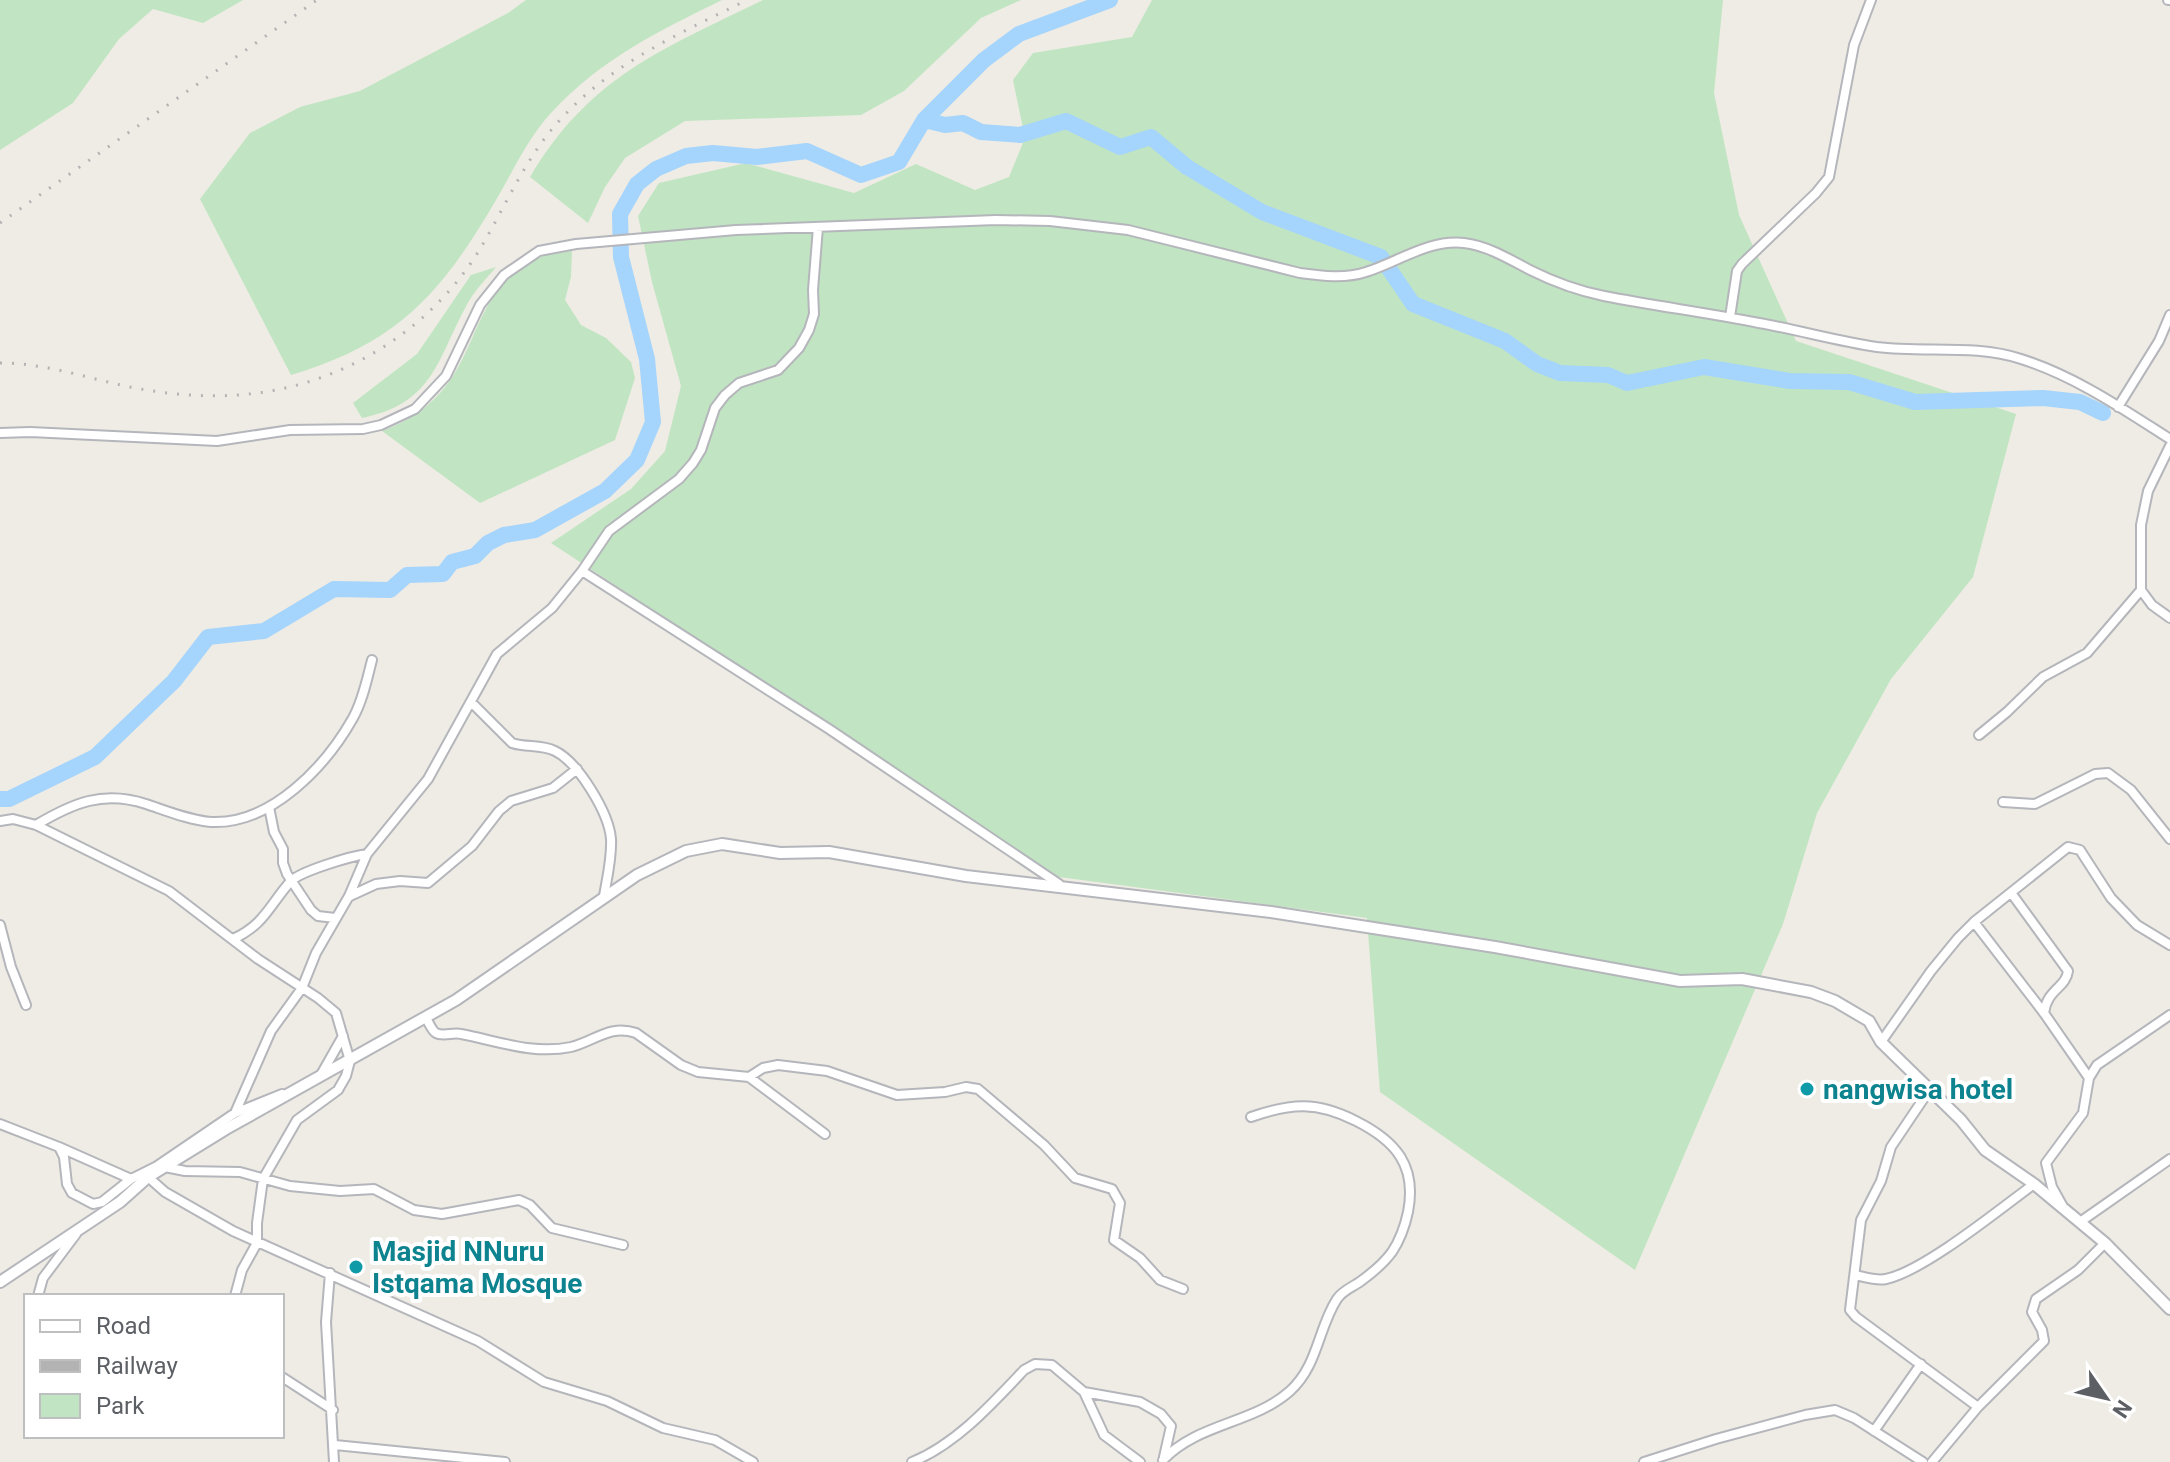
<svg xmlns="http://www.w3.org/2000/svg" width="2170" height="1462" viewBox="0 0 2170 1462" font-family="Roboto,sans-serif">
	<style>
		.green { fill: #c1e5c2 }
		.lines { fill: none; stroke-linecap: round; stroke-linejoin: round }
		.river { stroke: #a5d4fd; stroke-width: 16 }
		.minor-casing { stroke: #b4b6bb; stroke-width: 12 }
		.tertiary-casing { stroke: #b4b6bb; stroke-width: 14 }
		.minor { stroke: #fff; stroke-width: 8 }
		.tertiary { stroke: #fff; stroke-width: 10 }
		.rail { stroke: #b3b3b4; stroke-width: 3; stroke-dasharray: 2 10; stroke-linecap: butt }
		.culture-dot { fill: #0f9aa8; stroke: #fff; stroke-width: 3 }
		.labels { text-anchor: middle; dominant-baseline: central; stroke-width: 8; stroke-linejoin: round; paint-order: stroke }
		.culture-label { font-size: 28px; font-weight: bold; fill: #0d838f; stroke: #fff; text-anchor: start }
	</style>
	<rect width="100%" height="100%" fill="#eeece4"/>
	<path class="green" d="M 0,0 L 243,0 L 203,23 L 153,9 L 119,39 L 73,103 L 0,150 Z
		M 526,0 L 722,0 C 657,32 601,59 551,113 C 528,138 513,171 496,200 C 441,294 398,343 291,375 L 200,199 L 250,133 L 300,107 L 360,91 L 508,13 Z
		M 763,0 L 1021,0 L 981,18 L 904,91 L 861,115 L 685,121 L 625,158 L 605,187 L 588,223 L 530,177 C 590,76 663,49 763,0 Z
		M 1152,0 L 1723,0 L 1714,93 L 1739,215 L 1796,341 L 2016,414 L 1973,577 L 1891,679 L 1817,813 L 1783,924 L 1635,1270 L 1380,1092 L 1367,918 L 1059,877 L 551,543 L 631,489 L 665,451 L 681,386 L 652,282 L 638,216 L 659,183 L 746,163 L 854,193 L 916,164 L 975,190 L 1009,177 L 1025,138 L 1013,80 L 1033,53 L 1132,37 Z
		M 572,251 L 571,277 L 565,300 L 581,325 L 606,338 L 631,362 L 635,378 L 615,440 L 480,503 L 382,431 C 411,420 433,405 451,379 C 480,336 483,280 541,257 C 550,253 562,253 572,251 Z
		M 496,267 C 487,278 476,289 469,301 C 437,357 436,403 362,418 L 353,403 L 417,354 L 471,275 Z"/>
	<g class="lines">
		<path class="river" d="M 924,120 L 945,125 L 963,123 L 981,132 L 1020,135 L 1066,121 L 1120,147 L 1151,137 L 1187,167 L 1262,212 L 1381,257 L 1413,304 L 1505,341 L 1537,364 L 1560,373 L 1608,375 L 1627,383 L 1704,367 L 1790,381 L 1849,382 L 1915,402 L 2043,398 L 2080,402 L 2103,413
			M 0,799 L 9,799 L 95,757 L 174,681 L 208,637 L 264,631 L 334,589 L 390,590 L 407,575 L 443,574 L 452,562 L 475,556 L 488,543 L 504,535 L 535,530 L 605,491 L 637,460 L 653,422 L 647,359 L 621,257 L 620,214 L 637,184 L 656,169 L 686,156 L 713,153 L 757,157 L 807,151 L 861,175 L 899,162 L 924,120 L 984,60 L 1019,34 L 1110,0"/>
		<defs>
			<path id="minor" d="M 2168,0 L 2170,0
				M 1730,317 L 1737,271 L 1742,264 L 1816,193 L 1829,177 L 1854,45 L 1871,0
				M 2118,407 L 2159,341 L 2170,315
				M 0,433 L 30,432 L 217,441 L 290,430 L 363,429 L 381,425 L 415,409 L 446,376 L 480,305 L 504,275 L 539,251 L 576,244 L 736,230 L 996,220 L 1050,221 L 1128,230 L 1300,273 C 1322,276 1345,279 1366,272 C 1398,262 1429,239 1464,243 C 1488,246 1509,259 1530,270 C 1554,282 1579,291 1604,296 C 1656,306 1708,313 1759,323 C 1799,330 1837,341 1877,347 C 1925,353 1975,344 2021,359 C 2075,376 2123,409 2170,439
				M 2170,446 L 2148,491 L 2141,525 L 2141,590 L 2152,605 L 2170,618
				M 582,571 L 829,729 L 1059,884
				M 471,702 L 512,743 C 527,748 540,744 555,751 C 578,762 609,813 611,839 C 612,858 607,878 604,896
				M 1979,735 L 2007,712 L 2043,677 L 2087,653 L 2141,590
				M 2003,802 L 2035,804 L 2095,774 L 2108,773 L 2131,790 L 2170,839
				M 269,807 L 274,832 L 283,849 L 283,863 L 287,874 L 311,910 L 318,916 L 335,918
				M 0,821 L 13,819 L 36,825 L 169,891 L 258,959 L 318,998 L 336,1013 L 350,1061 L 346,1076 L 338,1090 L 297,1120 L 263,1179 L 257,1223 L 257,1243 L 242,1270 L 235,1296
				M 36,825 C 73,803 103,790 146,804 C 167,811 189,820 211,822 C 271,825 326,766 353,718 C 363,700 367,679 372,660
				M 2012,894 L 2068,971 C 2066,988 2047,989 2044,1013
				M 350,896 L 376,884 L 400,881 L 428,883 L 472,846 L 499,811 L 511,801 L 553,788 L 577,769
				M 1974,922 L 2044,1013 L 2089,1078
				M 0,925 L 11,967 L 26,1005
				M 233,939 C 264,925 269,906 290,882 C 300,871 352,856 367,854
				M 426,1018 C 429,1023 432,1031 436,1033 C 443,1037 453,1032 461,1034 C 498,1041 533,1055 571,1047 C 595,1041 610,1024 636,1033 L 681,1065 L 698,1072 L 749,1077 L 825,1134
				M 1881,1042 L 1931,971 L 1958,938 L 1974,922 L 2068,847 L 2080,850 L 2111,898 L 2137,925 L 2170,945
				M 322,1073 L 343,1036
				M 749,1077 L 763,1068 L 778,1065 L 827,1071 L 897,1095 L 945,1092 L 966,1087 L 978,1089 L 1044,1145 L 1075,1178 L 1112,1189 L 1120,1203 L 1114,1240 L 1140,1258 L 1160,1280 L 1183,1289
				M 1930,1089 L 1891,1147 L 1881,1181 L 1861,1220 L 1850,1310 L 1856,1317 L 1978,1407
				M 235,1113 L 271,1031 L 302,988 L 316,953 L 349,896 L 367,854 L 428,779 L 497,654 L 552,608 L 582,571 L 609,531 L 679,479 L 693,463 L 701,450 L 715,408 L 725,395 L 739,383 L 778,370 L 799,348 L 809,330 L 814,314 L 813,290 L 818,227
				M 0,1124 L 59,1147 L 64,1157 L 67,1184 L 72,1193 L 93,1204 L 102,1202 L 131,1179 L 157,1166 L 235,1113 L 282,1094
				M 59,1147 L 131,1179
				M 165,1167 L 185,1171 L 240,1172 L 290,1186 L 340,1191 L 374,1189 L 414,1210 L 442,1214 L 519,1200 L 530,1205 L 552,1228 L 623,1245
				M 148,1177 L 165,1192 L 233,1231 L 478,1341 L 544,1382 L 607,1401 L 663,1428 L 715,1440 L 753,1462
				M 2062,1205 L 2052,1187 L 2046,1163 L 2083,1113 L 2089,1078 L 2097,1065 L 2170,1015
				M 2080,1222 L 2170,1159
				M 330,1273 L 326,1322 L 334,1462
				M 1855,1275 C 1865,1277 1876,1281 1886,1279 C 1924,1271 2000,1209 2034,1184
				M 38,1296 L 43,1278 L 76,1234
				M 282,1377 L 333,1410
				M 1084,1392 L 1104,1435 L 1140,1462
				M 1874,1431 L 1921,1364
				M 335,1445 L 505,1462
				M 1163,1460 C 1198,1423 1253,1424 1290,1391 C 1318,1366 1318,1328 1337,1299 C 1343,1290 1353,1287 1361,1281 C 1372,1273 1384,1263 1392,1252 C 1400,1240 1405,1226 1408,1212 C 1417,1166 1396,1141 1356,1121 C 1317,1101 1291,1103 1251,1117
				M 912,1462 C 956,1444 992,1404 1024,1370 L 1035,1364 L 1052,1365 L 1084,1392 L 1140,1402 L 1161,1414 L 1171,1426 L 1164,1457
				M 1644,1462 L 1716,1439 L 1805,1415 L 1835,1410 L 1854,1418 L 1923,1462
				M 1932,1462 L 1978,1407 L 2044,1341 L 2042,1330 L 2032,1312 L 2036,1299 L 2078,1270 L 2105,1243"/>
			<path id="tertiary" d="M 0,1282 L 120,1202 L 148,1177 L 226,1129 L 456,1000 L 637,875 L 686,851 L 722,844 L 780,853 L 829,852 L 966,876 L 1271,912 L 1495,947 L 1680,981 L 1742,979 L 1811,992 L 1835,1001 L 1869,1021 L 1881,1042 L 1961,1120 L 1985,1150 L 2034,1184 L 2105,1243 L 2170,1309"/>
		</defs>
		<use href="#minor" class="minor-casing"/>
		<use href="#tertiary" class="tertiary-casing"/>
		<use href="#minor" class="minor"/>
		<use href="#tertiary" class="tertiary"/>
		<path class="rail" d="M 0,223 L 317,0
			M 0,363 C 43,363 84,377 125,386 C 169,395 213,399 258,393 C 348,381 432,328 480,249 C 505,207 526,157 559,121 C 611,63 679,34 747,0"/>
	</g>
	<g class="culture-dot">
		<circle cx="1807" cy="1089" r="8"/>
		<circle cx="356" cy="1267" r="8"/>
	</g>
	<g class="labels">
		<g class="culture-label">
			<text x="1823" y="1089">nangwisa hotel</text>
			<text x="372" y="1251">Masjid NNuru<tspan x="372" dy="32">Istqama Mosque</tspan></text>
		</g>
	</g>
	<rect x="24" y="1294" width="260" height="144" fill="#ffffff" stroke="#bebfc1" stroke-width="2"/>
	<rect x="40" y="1320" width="40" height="12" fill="#ffffff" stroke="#bebfc1" stroke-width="2"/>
	<text x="96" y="1334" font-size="24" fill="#5c5f64">Road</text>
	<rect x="40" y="1360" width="40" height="12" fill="#b3b3b4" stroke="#bebfc1" stroke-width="2"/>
	<text x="96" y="1374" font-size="24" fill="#5c5f64">Railway</text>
	<rect x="40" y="1394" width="40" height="24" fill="#c1e5c2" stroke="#bebfc1" stroke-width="2"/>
	<text x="96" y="1414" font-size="24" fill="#5c5f64">Park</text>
	<g transform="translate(2106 1398) rotate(124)" stroke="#ffffff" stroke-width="6" paint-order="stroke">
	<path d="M0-6L14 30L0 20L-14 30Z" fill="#5c5f64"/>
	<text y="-12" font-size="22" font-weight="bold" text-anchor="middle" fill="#5c5f64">N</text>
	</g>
</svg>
